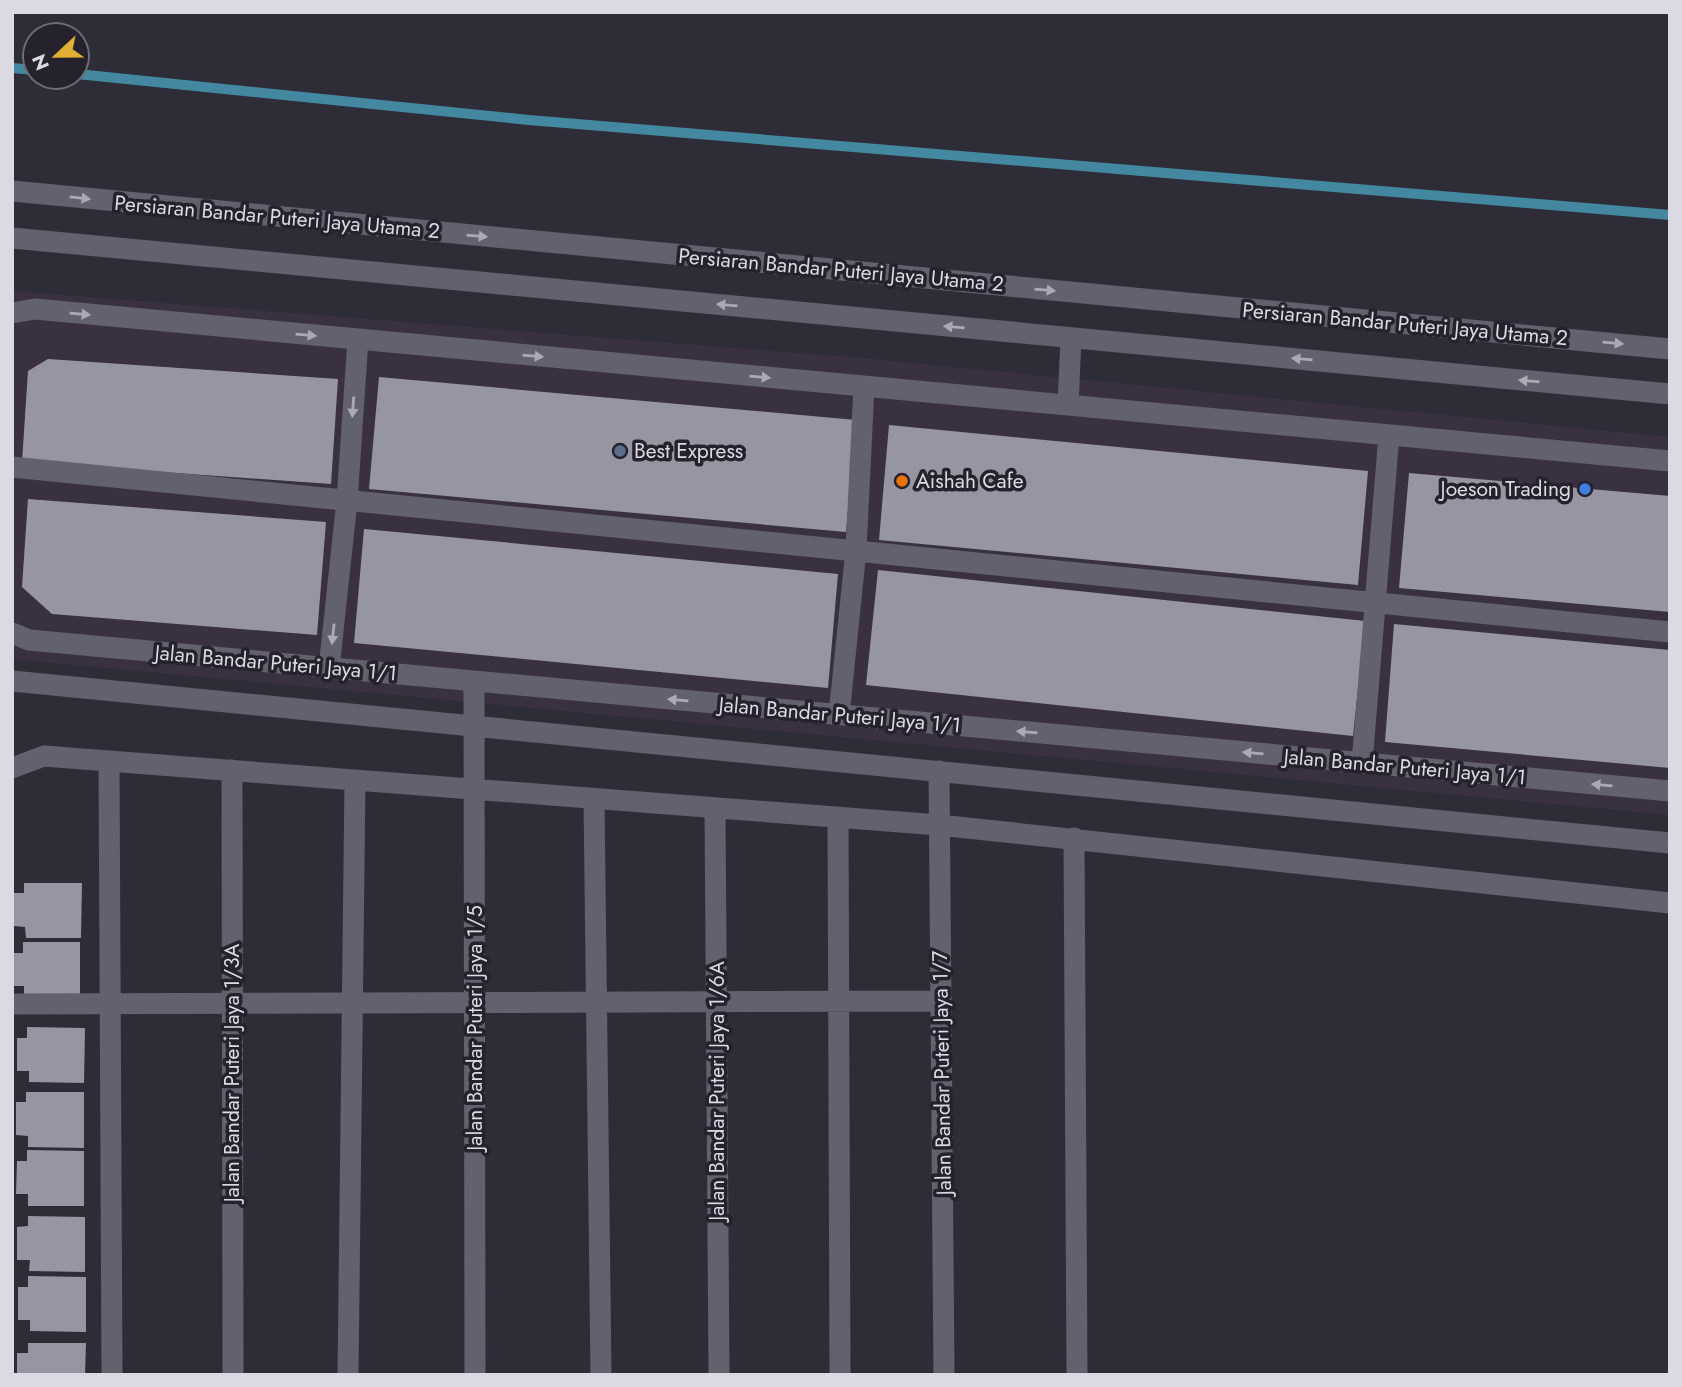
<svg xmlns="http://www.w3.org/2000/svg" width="1682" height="1387" viewBox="0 0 1682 1387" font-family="Jost,sans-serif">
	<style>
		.commercial { fill: #393142 }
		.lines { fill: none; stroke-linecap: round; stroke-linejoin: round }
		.stream { stroke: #4388a0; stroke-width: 10 }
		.building { fill: #9895a3 }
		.minor { stroke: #63616e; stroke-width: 21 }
		.oneway { fill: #aba9b3 }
		.service-dot { fill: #5c6f8a; stroke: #25222d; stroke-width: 2.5 }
		.food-dot { fill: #e8710a; stroke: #25222d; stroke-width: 2.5 }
		.shop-dot { fill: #3f7fe0; stroke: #25222d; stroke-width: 2.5 }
		.labels { text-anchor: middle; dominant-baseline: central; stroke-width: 7; stroke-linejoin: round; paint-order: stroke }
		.street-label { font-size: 21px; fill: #dbd9e1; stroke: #25222d }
		.poi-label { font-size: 21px; fill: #dbd9e1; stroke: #25222d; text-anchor: start }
	</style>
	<rect width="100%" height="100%" fill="#2e2c37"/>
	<path class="commercial" d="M 12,291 L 861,358 L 1670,437 L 1670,815 L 12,659 Z"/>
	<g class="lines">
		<path class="stream" d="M 12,68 L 35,70
			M 77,74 L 529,120 L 1670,215"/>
	</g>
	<path class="building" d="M 48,359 L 338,379 L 331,484 L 22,462 L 28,371 Z
		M 379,377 L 856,420 L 846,532 L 369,489 Z
		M 889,425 L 1368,471 L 1358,585 L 879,540 Z
		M 1409,473 L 1670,496 L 1670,612 L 1399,588 Z
		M 28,499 L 326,522 L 317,635 L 52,614 L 22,587 Z
		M 364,529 L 838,574 L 828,688 L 354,643 Z
		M 878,570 L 1365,621 L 1353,736 L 866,685 Z
		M 1394,624 L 1670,650 L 1670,768 L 1385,742 Z
		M 24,883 L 82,883 L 81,938 L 26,938 L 25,927 L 14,926 L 14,893 L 24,893 Z
		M 23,942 L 80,942 L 80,998 L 24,997 L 24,986 L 12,986 L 13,953 L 23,953 Z
		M 27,1027 L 85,1028 L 84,1083 L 29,1082 L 29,1071 L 17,1071 L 17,1038 L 27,1038 Z
		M 26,1092 L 84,1092 L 84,1148 L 28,1147 L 28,1136 L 16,1135 L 16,1102 L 26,1102 Z
		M 27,1150 L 84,1151 L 84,1206 L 28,1206 L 28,1194 L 16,1194 L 17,1161 L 27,1161 Z
		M 28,1216 L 85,1217 L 85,1272 L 29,1271 L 30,1260 L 17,1260 L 17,1227 L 28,1226 Z
		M 28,1276 L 86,1277 L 86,1332 L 30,1331 L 30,1320 L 18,1320 L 18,1287 L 28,1287 Z
		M 28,1343 L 86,1343 L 85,1375 L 17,1375 L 17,1353 L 28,1353 Z"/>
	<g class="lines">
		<path class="minor" d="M 12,191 L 1670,349
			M 12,238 L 1670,394
			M 12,313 L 35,309 L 1670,461
			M 1068,405 L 1071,338
			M 12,467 L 1670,632
			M 12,633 L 29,640 L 1670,791
			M 329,668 L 347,501 L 358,339
			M 12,681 L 1670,843
			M 474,681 L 475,1375
			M 839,715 L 856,550 L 864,386
			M 109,761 L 112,1375
			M 1362,763 L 1389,435
			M 12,768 L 44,756 L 939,825 L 1670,903
			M 232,770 L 233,1375
			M 939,771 L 944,1375
			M 594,799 L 601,1375
			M 715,808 L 719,1375
			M 838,818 L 840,1375
			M 1074,838 L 1077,1375
			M 12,1004 L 941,1001
			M 348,1375 L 355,780"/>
	</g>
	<defs><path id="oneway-solid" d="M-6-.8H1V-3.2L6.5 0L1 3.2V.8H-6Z" transform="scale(1.75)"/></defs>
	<g class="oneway">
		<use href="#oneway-solid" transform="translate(80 198) rotate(6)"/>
		<use href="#oneway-solid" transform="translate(477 236) rotate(5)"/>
		<use href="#oneway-solid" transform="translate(1045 290) rotate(5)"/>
		<use href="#oneway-solid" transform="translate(727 305) rotate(-175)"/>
		<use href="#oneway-solid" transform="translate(80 314) rotate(5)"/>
		<use href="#oneway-solid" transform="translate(954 327) rotate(-175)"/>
		<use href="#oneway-solid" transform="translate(306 335) rotate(5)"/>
		<use href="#oneway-solid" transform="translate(1613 343) rotate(5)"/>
		<use href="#oneway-solid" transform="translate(533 356) rotate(5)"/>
		<use href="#oneway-solid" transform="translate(1302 359) rotate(-175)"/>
		<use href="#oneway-solid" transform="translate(760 377) rotate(5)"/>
		<use href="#oneway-solid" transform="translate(1529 381) rotate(-175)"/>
		<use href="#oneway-solid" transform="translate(353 407) rotate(94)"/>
		<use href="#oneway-solid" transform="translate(333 634) rotate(96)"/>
		<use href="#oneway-solid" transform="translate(678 700) rotate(-175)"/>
		<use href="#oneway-solid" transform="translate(1027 732) rotate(-175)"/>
		<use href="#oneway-solid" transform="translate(1253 753) rotate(-175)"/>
		<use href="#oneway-solid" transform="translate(1602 785) rotate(-175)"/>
	</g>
	<circle class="service-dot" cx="620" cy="451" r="7"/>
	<circle class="food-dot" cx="902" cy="481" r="7"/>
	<circle class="shop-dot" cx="1585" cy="489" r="7"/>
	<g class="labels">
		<g class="street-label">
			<text transform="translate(277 217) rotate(5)">Persiaran Bandar Puteri Jaya Utama 2</text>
			<text transform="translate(841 270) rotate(5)">Persiaran Bandar Puteri Jaya Utama 2</text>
			<text transform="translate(1405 324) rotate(5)">Persiaran Bandar Puteri Jaya Utama 2</text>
			<text transform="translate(276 663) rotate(5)">Jalan Bandar Puteri Jaya 1/1</text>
			<text transform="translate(840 715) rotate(5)">Jalan Bandar Puteri Jaya 1/1</text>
			<text transform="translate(1405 767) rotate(5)">Jalan Bandar Puteri Jaya 1/1</text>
			<text transform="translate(475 1028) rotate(-90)">Jalan Bandar Puteri Jaya 1/5</text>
			<text transform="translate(232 1073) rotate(-90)">Jalan Bandar Puteri Jaya 1/3A</text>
			<text transform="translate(942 1073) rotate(-91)">Jalan Bandar Puteri Jaya 1/7</text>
			<text transform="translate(717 1091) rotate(-90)">Jalan Bandar Puteri Jaya 1/6A</text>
		</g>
		<g class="poi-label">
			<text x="634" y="451">Best Express</text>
			<text x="916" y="481">Aishah Cafe</text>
			<text x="1571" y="489" text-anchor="end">Joeson Trading</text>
		</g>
	</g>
	<rect width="1682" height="1387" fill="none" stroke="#dbd9e1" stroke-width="28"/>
	<g transform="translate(56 56) rotate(248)"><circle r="33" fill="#25222d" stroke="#6e6b75" stroke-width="2"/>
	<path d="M0-5L12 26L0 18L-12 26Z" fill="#dfb034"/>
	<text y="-10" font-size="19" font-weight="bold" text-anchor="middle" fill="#dbd9e1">N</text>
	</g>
</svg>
